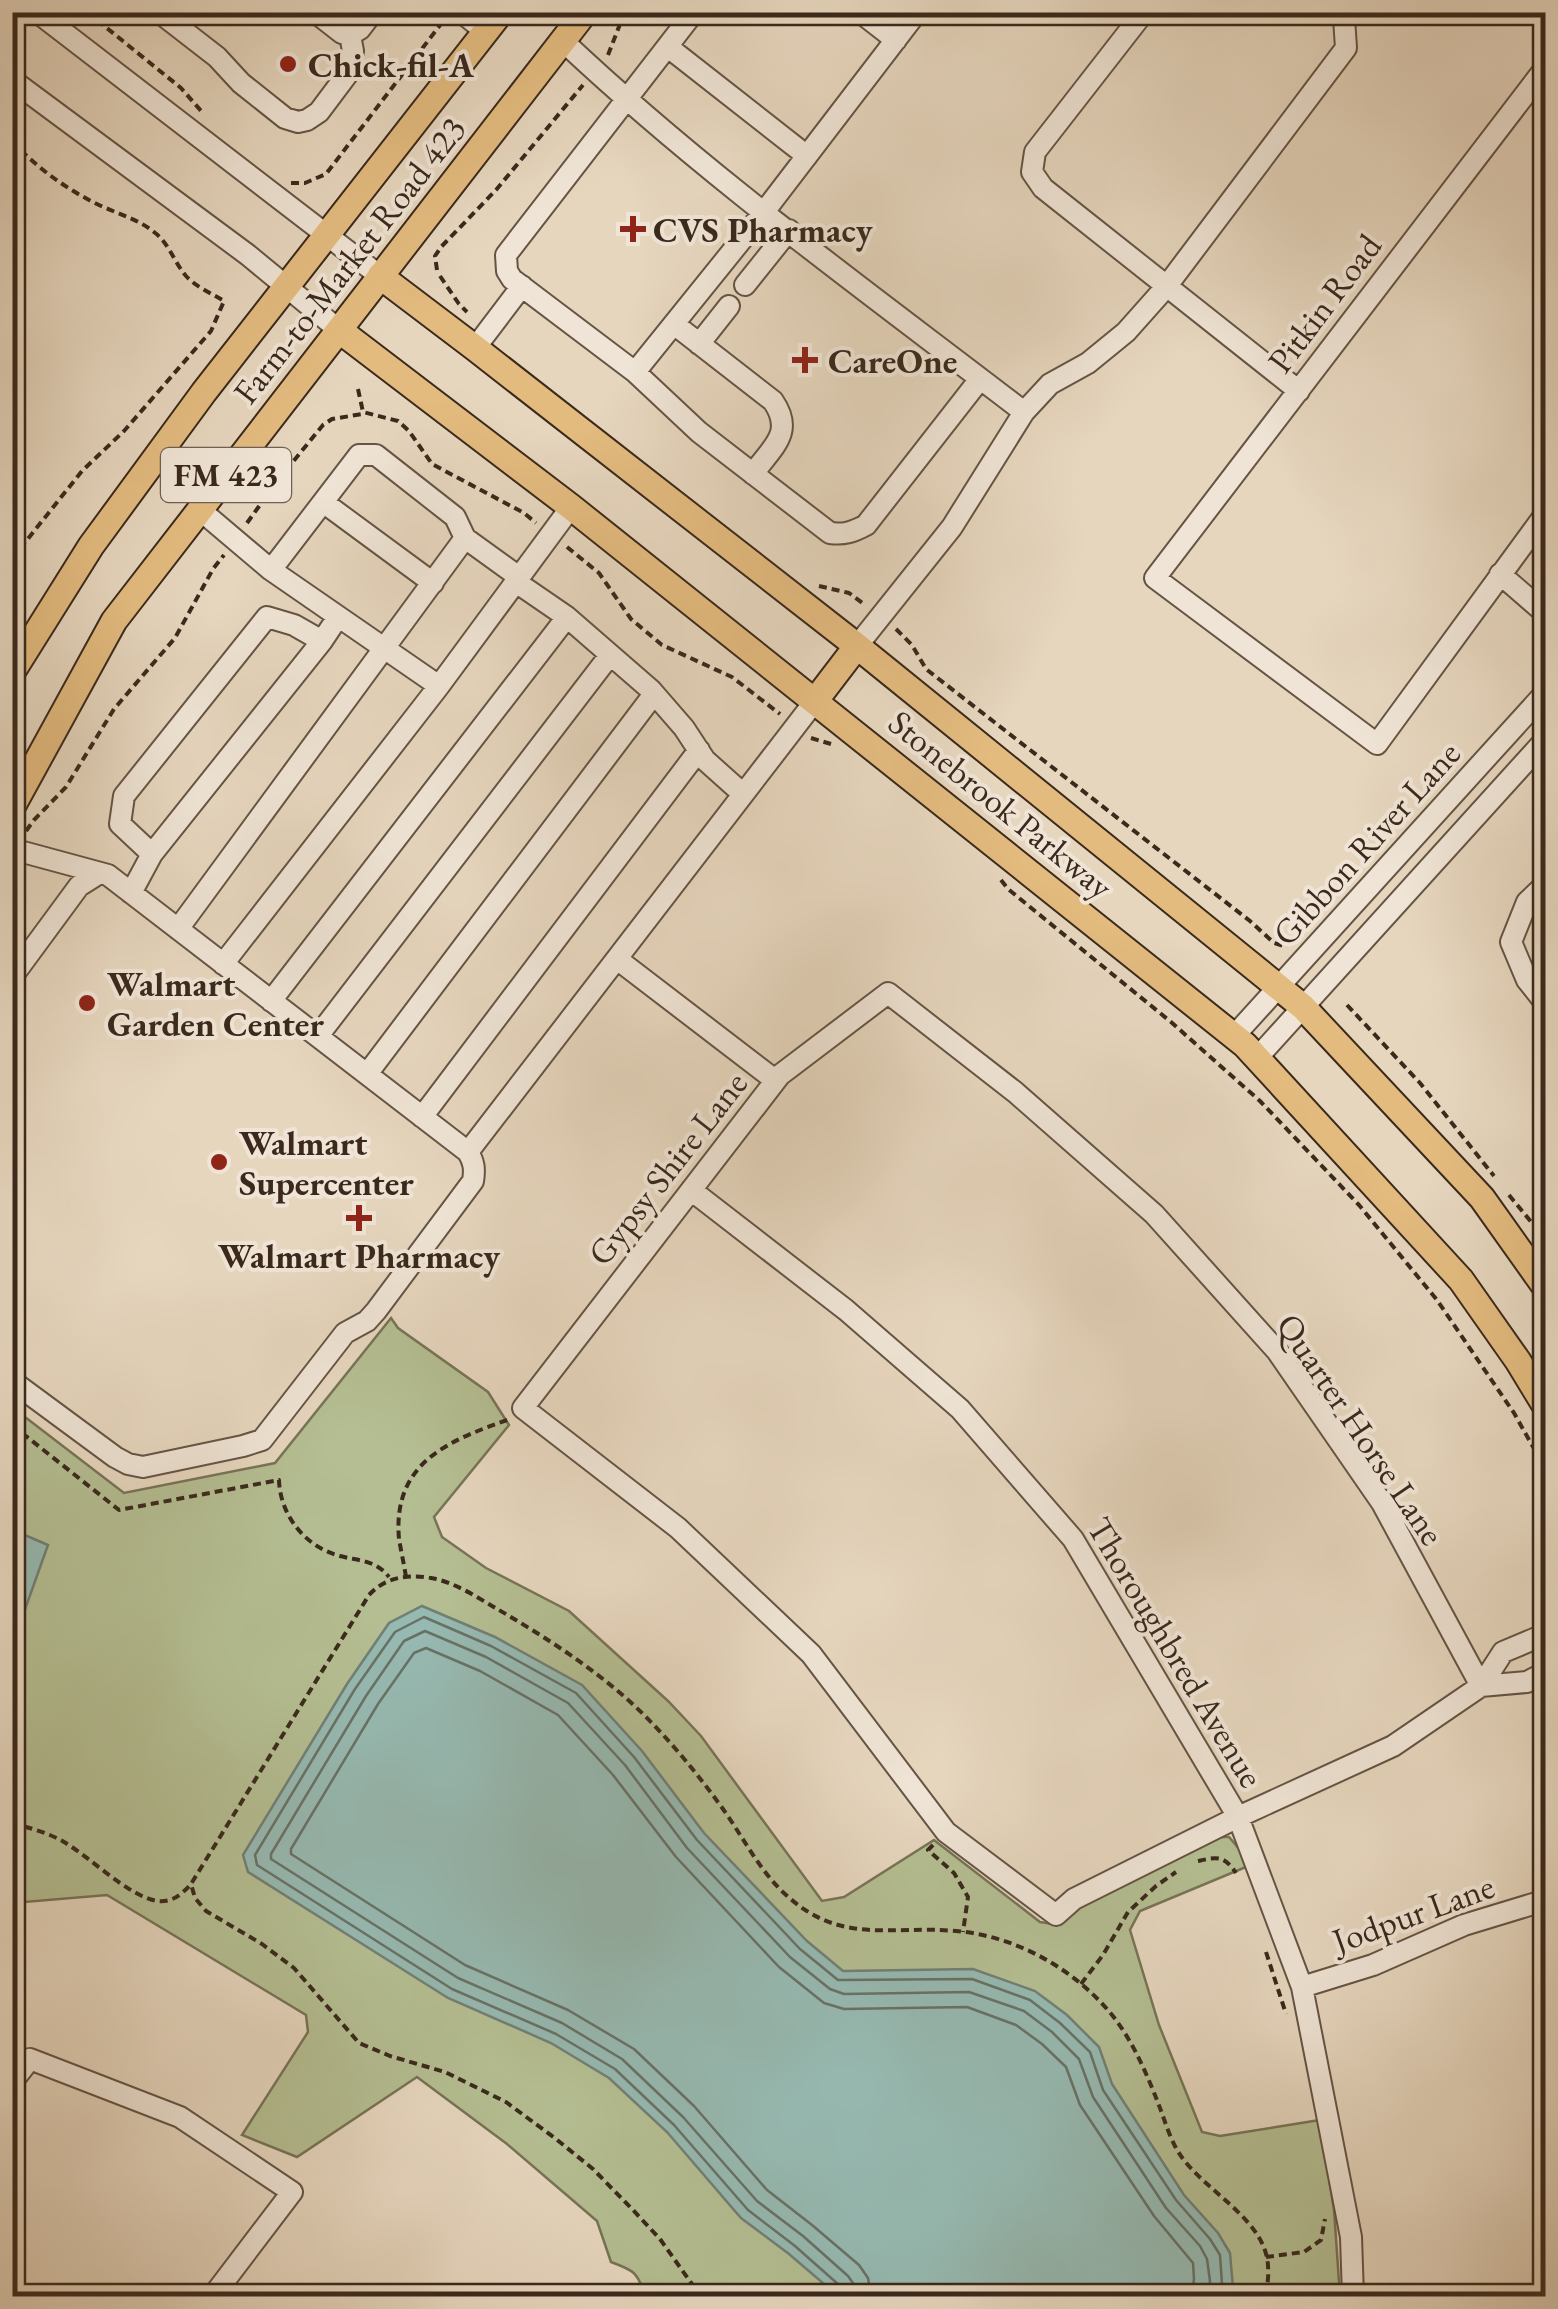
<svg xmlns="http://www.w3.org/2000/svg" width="1558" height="2309" viewBox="0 0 1558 2309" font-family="'EB Garamond',serif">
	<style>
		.green { fill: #b4be92; stroke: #777457; stroke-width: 2.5 }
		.water { fill: #96b9b1; stroke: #717f75; stroke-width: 2.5 }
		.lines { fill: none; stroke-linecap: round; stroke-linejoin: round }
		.shore { stroke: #687166; stroke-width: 2.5 }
		.minor-casing { stroke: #655444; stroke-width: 24 }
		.major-casing { stroke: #3a291c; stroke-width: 29 }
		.path { stroke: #3a291c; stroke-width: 4; stroke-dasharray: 8 5; stroke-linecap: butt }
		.minor { stroke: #efe4d5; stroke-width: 20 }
		.major { stroke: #e3bb7f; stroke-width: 25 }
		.poi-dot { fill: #8f2418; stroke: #efe4d5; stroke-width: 4 }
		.labels { text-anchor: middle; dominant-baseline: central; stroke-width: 8; stroke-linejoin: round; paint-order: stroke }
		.shield { fill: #efe4d5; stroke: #706154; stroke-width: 2.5 }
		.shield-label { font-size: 32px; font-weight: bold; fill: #3a291c }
		.poi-label { font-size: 35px; font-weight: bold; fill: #3a291c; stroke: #efe4d5; text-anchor: start }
		.street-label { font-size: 35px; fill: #3a291c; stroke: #efe4d5 }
	</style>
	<rect width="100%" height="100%" fill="#e6d6be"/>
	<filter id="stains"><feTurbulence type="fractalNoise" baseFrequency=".002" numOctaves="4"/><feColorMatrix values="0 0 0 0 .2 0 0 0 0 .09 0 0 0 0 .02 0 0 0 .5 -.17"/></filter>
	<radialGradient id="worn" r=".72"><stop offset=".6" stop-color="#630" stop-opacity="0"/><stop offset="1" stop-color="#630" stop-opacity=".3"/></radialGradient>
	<path class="green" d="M 391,1318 L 398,1328 L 488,1392 L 509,1425 L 434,1517 L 442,1537 L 486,1568 L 569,1611 L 668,1701 L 701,1736 L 822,1901 L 844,1897 L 934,1840 L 1040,1922 L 1053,1924 L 1103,1891 L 1220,1837 L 1229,1837 L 1240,1850 L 1246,1867 L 1140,1911 L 1130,1930 L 1159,2025 L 1202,2132 L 1220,2136 L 1320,2120 L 1334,2210 L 1340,2296 L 645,2296 C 638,2272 633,2270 611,2262 L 597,2221 L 507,2144 L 417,2077 L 297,2157 L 242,2135 L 308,2032 L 306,2015 L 107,1895 L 13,1903 L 12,1407 L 124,1493 L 275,1463 Z"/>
	<path class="water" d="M 13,1530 L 48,1545 L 13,1643 Z
		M 422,1606 L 495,1637 L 582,1685 L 642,1751 L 704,1833 L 807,1941 L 843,1971 L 973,1969 L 1035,1991 L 1067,2015 L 1099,2047 L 1112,2084 L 1184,2195 L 1218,2233 L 1230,2253 L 1233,2288 L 1227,2296 L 838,2296 L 789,2254 L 741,2218 L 667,2132 L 609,2078 L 551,2043 L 448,1998 L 248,1872 L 243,1855 L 347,1684 L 389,1623 Z"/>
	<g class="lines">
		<path class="shore" d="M 843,2296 L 839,2285 L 795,2246 L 748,2210 L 674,2125 L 615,2069 L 556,2034 L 452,1989 L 257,1865 L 255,1855 L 355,1689 L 395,1632 L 424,1617 L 491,1646 L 576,1693 L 634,1757 L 697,1840 L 800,1949 L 838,1980 L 972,1979 L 1030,2000 L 1060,2023 L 1090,2052 L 1103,2090 L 1176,2200 L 1210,2239 L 1220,2255 L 1222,2284 L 1219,2296
			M 856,2296 L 855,2286 L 848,2276 L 803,2236 L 757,2201 L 683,2117 L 622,2059 L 562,2023 L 458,1978 L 271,1859 L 271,1854 L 366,1696 L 404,1641 L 425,1631 L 486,1657 L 568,1703 L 625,1765 L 687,1848 L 790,1957 L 830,1989 L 844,1994 L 969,1992 L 1024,2011 L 1052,2032 L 1079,2059 L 1093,2097 L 1166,2208 L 1200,2246 L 1207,2259 L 1210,2281 L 1207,2296
			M 871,2296 L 868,2278 L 859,2265 L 812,2225 L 767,2190 L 694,2106 L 634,2049 L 568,2010 L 465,1965 L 291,1854 L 291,1849 L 378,1704 L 414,1653 L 426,1648 L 480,1671 L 558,1715 L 613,1775 L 676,1857 L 779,1967 L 824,2003 L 844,2009 L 967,2007 L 1016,2025 L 1042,2044 L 1066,2067 L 1080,2105 L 1154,2216 L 1193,2263 L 1194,2279 L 1192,2296"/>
		<defs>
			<path id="minor" d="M 37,12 L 380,276
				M 159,12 L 217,57 L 241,83 L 285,118 L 298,122 L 307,120 L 319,112 L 349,72 L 353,51 L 350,35
				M 315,12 L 342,33 L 350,35 L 360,29 L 373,12
				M 461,12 L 486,32
				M 694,12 L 506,255 L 507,271 L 512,279 L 635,372 L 699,432 L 830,533 C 844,535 853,532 866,525 L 980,379
				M 860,12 L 896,40
				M 1144,12 L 1035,152 L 1032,172 L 1043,188 L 1299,391
				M 563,41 C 706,176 868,292 1024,412
				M 668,47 L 807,156
				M 1546,67 L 1155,578 L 1377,744 L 1546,513
				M 12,80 L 248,255 L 339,330
				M 745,285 L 789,230
				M 674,324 L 773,401 C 795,433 772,447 753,474
				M 699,344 L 729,306
				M 475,348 L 522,286
				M 635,372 L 764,212 L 917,12
				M 323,502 L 433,583
				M 199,509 L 271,570 L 439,686 L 571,507
				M 271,570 L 359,455 L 376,455 L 455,517 L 465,538 L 519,577
				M 1500,574 L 1546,614
				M 567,617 L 651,690 L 684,728 L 705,760 L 743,794
				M 857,646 L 952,527 L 1024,412 L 1050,384 L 1088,363 L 1126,332 L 1166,287 L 1346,48 L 1344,18 L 1337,12
				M 12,849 L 108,875 L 468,1152 C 474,1162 475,1169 473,1181 L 376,1311 L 367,1321 L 345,1333 L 262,1440 L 243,1446 L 143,1467 L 128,1464 L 115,1457 L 12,1381
				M 152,854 L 322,641
				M 1546,884 L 1527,902 L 1511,942 L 1527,980 L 1546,1004
				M 131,893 L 152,854 L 120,824 L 124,796 L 267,617 L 294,625 L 322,641 L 338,617
				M 178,929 L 465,538
				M 617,959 L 775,1080
				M 223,964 L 439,686
				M 12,977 L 79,886 L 98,874
				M 271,1001 L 567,617 L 516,582
				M 318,1036 L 610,655
				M 1234,1036 L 1546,692
				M 1257,1058 L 1546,739
				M 367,1074 L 654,694
				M 422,1117 L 699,750
				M 468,1152 L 815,701
				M 691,1190 L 846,1310 L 960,1409 L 1073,1539 L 1238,1817 L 1302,1987 L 1351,2237 L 1353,2296
				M 1481,1686 L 1382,1503 L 1277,1351 L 1154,1214 L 1015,1092 L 888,993 L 780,1075 L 523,1408 L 678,1528 L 811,1654 L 946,1832 L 1056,1915 L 1074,1899 L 1238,1817 L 1393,1746 L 1481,1686 L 1503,1652 L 1546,1634
				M 1481,1686 L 1527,1682 L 1546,1672
				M 1302,1987 L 1373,1965 L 1464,1925 L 1546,1900
				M 12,2082 L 30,2059 L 180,2117 L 292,2192 L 213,2296"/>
			<path id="major" d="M 380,276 L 475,348 L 857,646 L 1303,1007 L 1482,1198 L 1546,1288
				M 339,330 L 571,507 L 1245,1045 L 1461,1280 L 1518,1361 L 1546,1407
				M 12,672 L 91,546 L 204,392 L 501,12
				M 815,701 L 857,646
				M 12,807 L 114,621 L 585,12"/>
		</defs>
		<use href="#minor" class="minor-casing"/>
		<use href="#major" class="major-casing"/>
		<path class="path" d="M 87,12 L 181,88 L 202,112
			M 608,55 L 622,19 L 627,12
			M 12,141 C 37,168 66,189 99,205 C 118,214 138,219 154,232 C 169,243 174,262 186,276 C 196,287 211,293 224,301 L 211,331 L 124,431 L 82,471 L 19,550 L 12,562
			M 291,183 L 305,183 L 326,174 L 444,20
			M 437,270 L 435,256 L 441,247 L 496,190 L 583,85
			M 440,276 L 459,304 L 467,312
			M 358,389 L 363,412 L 398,421 L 409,431 L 432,464 L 524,513 L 536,523
			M 247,523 L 278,480 L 323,425 L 332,419 L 362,414
			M 567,547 L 599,573 L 631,619 L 662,645 L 732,677 L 780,714
			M 819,586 L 849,593 L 865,605
			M 896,629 L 912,645 L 926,669 L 1250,921 L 1274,943 L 1287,947
			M 811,738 L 831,744
			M 26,831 L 34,820 L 66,787 L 114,709 L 175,638 L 213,569 L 224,555
			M 1001,880 L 1008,889 L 1171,1022 L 1260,1101 L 1359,1205 L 1437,1300 L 1514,1413 L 1546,1470
			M 1347,1005 L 1420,1083 L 1494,1176
			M 1509,1195 L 1546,1240
			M 12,1425 L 119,1510 L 279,1480 C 280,1515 305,1547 340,1556 C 359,1561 376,1560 389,1577
			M 406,1577 C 404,1564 401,1551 399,1539 C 392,1461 451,1440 510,1419
			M 12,1823 C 30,1828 49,1833 64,1842 C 90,1857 128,1896 157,1901 C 172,1903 182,1894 191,1884
			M 933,1845 L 928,1850 L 954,1873 L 968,1897 L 963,1932
			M 1198,1861 C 1217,1857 1224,1855 1236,1873
			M 1266,1952 L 1286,2014
			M 1081,1984 L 1103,1955 L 1128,1912 L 1156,1886 L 1176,1872
			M 1266,2257 L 1304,2252 L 1321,2240 L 1325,2219
			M 705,2296 L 694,2287 L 660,2239 L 633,2210 L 593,2169 L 556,2139 L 506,2102 L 445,2072 L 390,2056 L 359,2043 L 294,1968 L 262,1944 L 206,1911 L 195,1898 L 191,1884 L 369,1595 C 385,1577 408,1574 431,1578 C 455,1582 478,1598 499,1610 C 550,1640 603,1674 645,1716 C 673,1744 700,1777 723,1809 C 743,1837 759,1870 785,1894 C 841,1946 890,1925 956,1931 C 1014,1936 1069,1966 1107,2009 C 1131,2036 1147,2074 1160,2108 C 1166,2124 1171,2142 1181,2156 C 1206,2192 1266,2220 1268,2266 C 1269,2276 1267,2287 1266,2296"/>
		<use href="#minor" class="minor"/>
		<use href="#major" class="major"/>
	</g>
	<g class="poi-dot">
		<circle cx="288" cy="64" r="10"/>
		<path d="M628 214h10v10h10v10h-10v10h-10v-10h-10v-10h10z"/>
		<path d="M800 345h10v10h10v10h-10v10h-10v-10h-10v-10h10z"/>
		<circle cx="87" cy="1003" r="10"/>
		<circle cx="219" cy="1162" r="10"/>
		<path d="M354 1203h10v10h10v10h-10v10h-10v-10h-10v-10h10z"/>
	</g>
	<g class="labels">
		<rect class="shield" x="161" y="448" width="130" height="54" rx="8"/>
		<g class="shield-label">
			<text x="226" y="475">FM 423</text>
		</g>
		<g class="poi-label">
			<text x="308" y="64">Chick-fil-A</text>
			<text x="653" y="229">CVS Pharmacy</text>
			<text x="828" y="360">CareOne</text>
			<text x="107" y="983">Walmart<tspan x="107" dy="40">Garden Center</tspan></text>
			<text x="239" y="1142">Walmart<tspan x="239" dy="40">Supercenter</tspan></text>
			<text x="359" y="1255" text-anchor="middle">Walmart Pharmacy</text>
		</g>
		<g class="street-label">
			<text transform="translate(349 260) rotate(-52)">Farm-to-Market Road 423</text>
			<text transform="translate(1324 303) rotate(-53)">Pitkin Road</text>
			<text transform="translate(1001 804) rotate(39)">Stonebrook Parkway</text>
			<text transform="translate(1366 843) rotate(-48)">Gibbon River Lane</text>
			<text transform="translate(667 1168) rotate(-52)">Gypsy Shire Lane</text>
			<text transform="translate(1361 1429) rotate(56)">Quarter Horse Lane</text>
			<text transform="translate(1176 1652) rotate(59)">Thoroughbred Avenue</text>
			<text transform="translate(1413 1913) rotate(-20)">Jodpur Lane</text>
		</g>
	</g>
	<rect width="1558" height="2309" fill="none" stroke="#e6d6be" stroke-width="50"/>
	<rect x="15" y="15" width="1528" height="2279" fill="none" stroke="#3a291c" stroke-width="5"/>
	<rect x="25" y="25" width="1508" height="2259" fill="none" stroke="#3a291c" stroke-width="2.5"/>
	<rect width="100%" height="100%" filter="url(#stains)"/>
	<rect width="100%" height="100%" fill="url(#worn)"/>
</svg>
